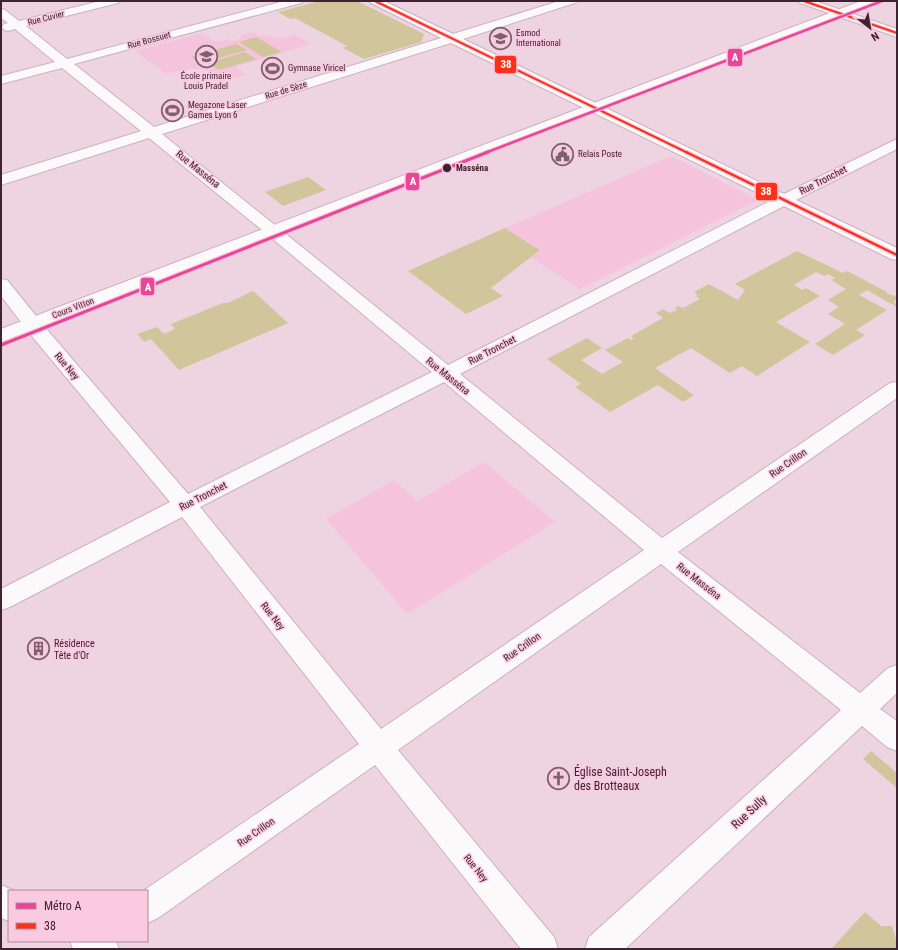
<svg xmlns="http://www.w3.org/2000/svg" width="898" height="950" viewBox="0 0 898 950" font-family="'Roboto Condensed',sans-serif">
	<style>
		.built { fill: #f5c4dc }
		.green { fill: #d0c59b }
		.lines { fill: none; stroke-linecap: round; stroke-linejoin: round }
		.street-casing { stroke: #cbb1be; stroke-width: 2 }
		.secondary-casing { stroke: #cbb1be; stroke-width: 2 }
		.primary-casing { stroke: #cbb1be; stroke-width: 2 }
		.street { fill: #fcf9fa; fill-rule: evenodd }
		.secondary { fill: #fcf9fa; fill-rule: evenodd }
		.primary { fill: #fcf9fa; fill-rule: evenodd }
		.bus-1-far1-casing { stroke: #f9cae0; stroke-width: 4 }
		.bus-1-casing { stroke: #f9cae0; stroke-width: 5 }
		.bus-1-far1 { stroke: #ff301a; stroke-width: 2 }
		.bus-1 { stroke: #ff301a; stroke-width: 2.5 }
		.metro-1-far1-casing { stroke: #f9cae0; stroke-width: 4.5 }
		.metro-1-casing { stroke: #f9cae0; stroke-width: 5.5 }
		.metro-1-far1 { stroke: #eb4599; stroke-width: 2.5 }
		.metro-1 { stroke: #eb4599; stroke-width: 3 }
		.stop-dot { fill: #402331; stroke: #f9cae0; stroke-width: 1.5 }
		.labels { text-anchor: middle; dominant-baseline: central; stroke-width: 3; stroke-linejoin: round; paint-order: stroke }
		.far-street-label { font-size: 9px; fill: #402331; stroke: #f9cae0 }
		.far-poi-label { font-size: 9px; fill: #402331; stroke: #f9cae0; text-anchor: start }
		.far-stop-label { font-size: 9px; font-weight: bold; fill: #402331; stroke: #f9cae0; text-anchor: start }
		.street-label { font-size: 10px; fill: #402331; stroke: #f9cae0 }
		.poi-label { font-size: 10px; fill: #402331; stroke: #f9cae0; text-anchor: start }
		.near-poi-label { font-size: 12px; fill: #402331; stroke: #f9cae0; text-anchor: start }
		.near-street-label { font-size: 12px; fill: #402331; stroke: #f9cae0 }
		.line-badge { stroke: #f9cae0; stroke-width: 1.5 }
		.badge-label { font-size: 11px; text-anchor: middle; font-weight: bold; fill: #fff }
	</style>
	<rect width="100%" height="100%" fill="#eed4e1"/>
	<path class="built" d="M 253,32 L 260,36 L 265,35 L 279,39 L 295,35 L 311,44 L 235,67 L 246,75 L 221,82 L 223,77 L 216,77 L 214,73 L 203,69 L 186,69 L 166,74 L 135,51 L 201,33 L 216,42 L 228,39 L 231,41 L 242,38 L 239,36 Z
		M 671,156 L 758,200 L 580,289 L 530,257 L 540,249 L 505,228 Z
		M 484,462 L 555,522 L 407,614 L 326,519 L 394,480 L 417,501 Z"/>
	<path class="green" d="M 320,1 L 357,1 L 424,34 L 421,42 L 364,59 L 343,48 L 347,46 L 295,18 L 290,19 L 278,12 Z
		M 256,37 L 282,52 L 263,57 L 239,42 Z
		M 236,44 L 247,50 L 200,63 L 191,57 Z
		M 245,52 L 256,59 L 219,70 L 208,63 Z
		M 308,177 L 326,190 L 283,206 L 265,192 Z
		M 505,228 L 540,250 L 491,288 L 503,296 L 466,314 L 408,271 Z
		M 797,251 L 843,273 L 847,271 L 887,292 L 886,293 L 891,295 L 892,295 L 897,297 L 897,299 L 894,301 L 897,307 L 867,290 L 859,295 L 887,310 L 856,330 L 865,335 L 833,355 L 815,344 L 845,324 L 828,314 L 839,307 L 828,300 L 846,289 L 831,280 L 835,278 L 828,274 L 824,276 L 816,272 L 794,285 L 802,290 L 806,288 L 820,296 L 776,322 L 810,342 L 757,376 L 742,366 L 730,373 L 691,348 L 655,368 L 694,395 L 683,402 L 658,385 L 610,412 L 575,387 L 581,384 L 547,359 L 587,338 L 602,348 L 581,360 L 602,374 L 623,362 L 605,350 L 628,338 L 631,340 L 634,339 L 631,336 L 663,318 L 656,313 L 663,309 L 670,313 L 677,310 L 675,308 L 678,306 L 683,308 L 700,299 L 696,296 L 698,295 L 694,292 L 709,284 L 738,300 L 745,290 L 735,284 Z
		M 253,291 L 288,323 L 179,370 L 151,339 L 144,342 L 137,334 L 157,327 L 164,334 L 175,329 L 171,324 L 223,303 L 228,303 Z
		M 871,751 L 897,773 L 897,788 L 863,759 Z
		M 865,912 L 881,926 L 892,926 L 897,943 L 897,949 L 831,949 Z"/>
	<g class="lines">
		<defs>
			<path id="street" d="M 100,1 L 120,1 L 118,3 L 26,26 L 67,59 L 284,1 L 303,1 L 301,3 L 74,64 L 154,127 L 441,38 L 371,3 L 369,1 L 384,1 L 453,34 L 559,1 L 577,1 L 575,3 L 463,39 L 784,194 L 897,139 L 897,149 L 796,200 L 897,248 L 897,260 L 891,259 L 784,206 L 460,374 L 662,538 L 890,383 L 897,382 L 897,398 L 678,552 L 860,693 L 888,668 L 897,665 L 897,693 L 880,709 L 897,721 L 897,751 L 887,747 L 862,726 L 625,949 L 585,949 L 589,937 L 841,710 L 661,564 L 398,750 L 554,937 L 558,949 L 521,949 L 375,765 L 158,918 L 147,923 L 147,891 L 143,891 L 359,744 L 182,517 L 10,607 L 1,610 L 1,589 L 170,502 L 35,340 L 1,296 L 1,279 L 7,280 L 49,332 L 188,494 L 432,372 L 268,235 L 149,138 L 1,185 L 1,175 L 141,131 L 62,68 L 1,84 L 1,76 L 55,62 L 15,29 L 8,31 L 4,30 L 2,27 L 4,24 L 8,23 L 1,18 L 1,9 L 5,10 L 19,21 ZM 451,43 L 772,200 L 448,365 L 162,134 ZM 444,382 L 644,550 L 381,729 L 200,507 Z"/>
			<path id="secondary" d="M 861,1 L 877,1 L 875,3 L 1,342 L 1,329 Z"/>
			<path id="primary" d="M 798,1 L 815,1 L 897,29 L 897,37 L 800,3 Z
				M 1,885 L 15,891 L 9,891 L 9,921 L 1,918 Z
				M 70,941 L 116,941 L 119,949 L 73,949 Z"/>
		</defs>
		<use href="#street" class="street-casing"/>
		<use href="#secondary" class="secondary-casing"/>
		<use href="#primary" class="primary-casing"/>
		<use href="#street" class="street"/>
		<use href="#secondary" class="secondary"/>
		<use href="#primary" class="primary"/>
		<defs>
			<path id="bus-1-far1" d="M 375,1 L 688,153
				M 804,1 L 897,33"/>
			<path id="bus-1" d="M 686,152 L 897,255"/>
		</defs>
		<use href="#bus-1-far1" class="bus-1-far1-casing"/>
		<use href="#bus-1" class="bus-1-casing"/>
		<use href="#bus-1-far1" class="bus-1-far1"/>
		<use href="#bus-1" class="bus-1"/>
		<defs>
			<path id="metro-1-far1" d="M 485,153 L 882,1"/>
			<path id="metro-1" d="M 1,345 L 488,152"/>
		</defs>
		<use href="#metro-1-far1" class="metro-1-far1-casing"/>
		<use href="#metro-1" class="metro-1-casing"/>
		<use href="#metro-1-far1" class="metro-1-far1"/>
		<use href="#metro-1" class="metro-1"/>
	</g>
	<defs>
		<symbol id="university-ring" viewBox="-11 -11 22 22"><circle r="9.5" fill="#f9cae0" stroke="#7d616f" stroke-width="1.5"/><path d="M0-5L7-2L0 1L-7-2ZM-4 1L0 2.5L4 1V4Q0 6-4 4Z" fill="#7d616f"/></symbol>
		<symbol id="school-ring" viewBox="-11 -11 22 22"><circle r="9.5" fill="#f9cae0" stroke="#7d616f" stroke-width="1.5"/><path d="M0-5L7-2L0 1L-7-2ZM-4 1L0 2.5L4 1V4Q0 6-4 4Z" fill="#7d616f"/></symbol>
		<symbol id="stadium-ring" viewBox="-11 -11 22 22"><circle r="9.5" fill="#f9cae0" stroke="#7d616f" stroke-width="1.5"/><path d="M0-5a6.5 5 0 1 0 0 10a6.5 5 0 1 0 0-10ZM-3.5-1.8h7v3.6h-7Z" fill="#7d616f"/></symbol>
		<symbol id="civic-ring" viewBox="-11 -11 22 22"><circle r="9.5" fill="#f9cae0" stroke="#7d616f" stroke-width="1.5"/><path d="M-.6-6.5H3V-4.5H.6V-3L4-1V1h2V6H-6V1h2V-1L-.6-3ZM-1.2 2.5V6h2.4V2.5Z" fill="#7d616f"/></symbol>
		<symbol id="building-ring" viewBox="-11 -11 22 22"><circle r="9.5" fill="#f9cae0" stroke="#7d616f" stroke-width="1.5"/><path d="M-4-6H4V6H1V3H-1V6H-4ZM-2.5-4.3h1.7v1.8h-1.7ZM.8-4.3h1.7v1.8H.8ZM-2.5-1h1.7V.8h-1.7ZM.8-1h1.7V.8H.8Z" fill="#7d616f"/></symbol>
		<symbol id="church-ring" viewBox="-11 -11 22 22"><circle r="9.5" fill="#f9cae0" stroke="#7d616f" stroke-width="1.5"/><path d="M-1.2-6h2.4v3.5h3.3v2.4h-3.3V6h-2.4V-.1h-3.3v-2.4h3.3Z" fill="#7d616f"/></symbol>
	</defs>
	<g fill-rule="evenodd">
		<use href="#university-ring" x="488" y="26" width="25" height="25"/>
		<use href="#school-ring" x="194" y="44" width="25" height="25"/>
		<use href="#stadium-ring" x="260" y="56" width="25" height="25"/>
		<use href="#stadium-ring" x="160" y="98" width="25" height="25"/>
		<use href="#civic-ring" x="550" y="142" width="25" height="25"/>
		<use href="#building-ring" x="26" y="636" width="25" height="25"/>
		<use href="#church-ring" x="546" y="766" width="25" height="25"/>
	</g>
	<circle class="stop-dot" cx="447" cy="168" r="5"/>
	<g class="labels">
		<g class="far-street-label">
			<text transform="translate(46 18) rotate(-14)">Rue Cuvier</text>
			<text transform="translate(149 40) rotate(-15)">Rue Bossuet</text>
			<text transform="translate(286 90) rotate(-17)">Rue de Sèze</text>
			<text transform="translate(73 308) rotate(-21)">Cours Vitton</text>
		</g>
		<g class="far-poi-label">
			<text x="516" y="33">Esmod<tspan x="516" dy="10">International</tspan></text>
			<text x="288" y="68">Gymnase Viricel</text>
			<text x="206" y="76" text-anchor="middle">École primaire<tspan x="206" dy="10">Louis Pradel</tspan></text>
			<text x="188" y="105">Megazone Laser<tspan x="188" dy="10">Games Lyon 6</tspan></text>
			<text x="578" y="154">Relais Poste</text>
		</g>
		<g class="far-stop-label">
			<text x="456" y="168">Masséna</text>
		</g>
		<g class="street-label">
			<text transform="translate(198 169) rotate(39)">Rue Masséna</text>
			<text transform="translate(823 180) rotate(-27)">Rue Tronchet</text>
			<text transform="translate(492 350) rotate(-27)">Rue Tronchet</text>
			<text transform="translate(67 366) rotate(50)">Rue Ney</text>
			<text transform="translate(448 376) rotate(39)">Rue Masséna</text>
			<text transform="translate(788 463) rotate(-35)">Rue Crillon</text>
			<text transform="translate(203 496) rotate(-27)">Rue Tronchet</text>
			<text transform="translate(699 581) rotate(38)">Rue Masséna</text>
			<text transform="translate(273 616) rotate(52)">Rue Ney</text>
			<text transform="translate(522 647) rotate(-35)">Rue Crillon</text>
			<text transform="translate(256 832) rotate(-35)">Rue Crillon</text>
			<text transform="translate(476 868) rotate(51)">Rue Ney</text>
		</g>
		<g class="poi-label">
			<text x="54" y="643">Résidence<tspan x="54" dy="12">Tête d'Or</tspan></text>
		</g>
		<g class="near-poi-label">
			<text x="574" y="772">Église Saint-Joseph<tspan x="574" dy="14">des Brotteaux</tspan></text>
		</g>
		<g class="near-street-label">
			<text transform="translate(749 812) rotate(-43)">Rue Sully</text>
		</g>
	</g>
	<g class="line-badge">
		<rect x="727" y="48" width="16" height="19" rx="4" fill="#eb4599"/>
		<rect x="494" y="55" width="23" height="19" rx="4" fill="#ff301a"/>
		<rect x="405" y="172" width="15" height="19" rx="4" fill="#eb4599"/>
		<rect x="755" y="182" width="23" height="19" rx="4" fill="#ff301a"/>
		<rect x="140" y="277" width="15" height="19" rx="4" fill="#eb4599"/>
	</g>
	<g class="badge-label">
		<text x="735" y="61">A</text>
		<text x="506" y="68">38</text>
		<text x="413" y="185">A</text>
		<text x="766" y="195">38</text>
		<text x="148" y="291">A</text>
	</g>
	<rect width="898" height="950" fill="none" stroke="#402331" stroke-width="4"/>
	<rect x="8" y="890" width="140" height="52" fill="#f9cae0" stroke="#af879a"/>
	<rect x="16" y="903" width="20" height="6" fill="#eb4599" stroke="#af879a"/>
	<text x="44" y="910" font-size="12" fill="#402331">Métro A</text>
	<rect x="16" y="923" width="20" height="6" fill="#ff301a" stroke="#af879a"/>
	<text x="44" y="930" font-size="12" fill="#402331">38</text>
	<g transform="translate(870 28) rotate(149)" stroke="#f9cae0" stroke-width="3" paint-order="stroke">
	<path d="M0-3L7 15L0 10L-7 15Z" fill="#402331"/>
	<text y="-6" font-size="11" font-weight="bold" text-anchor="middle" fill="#402331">N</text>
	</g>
</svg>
